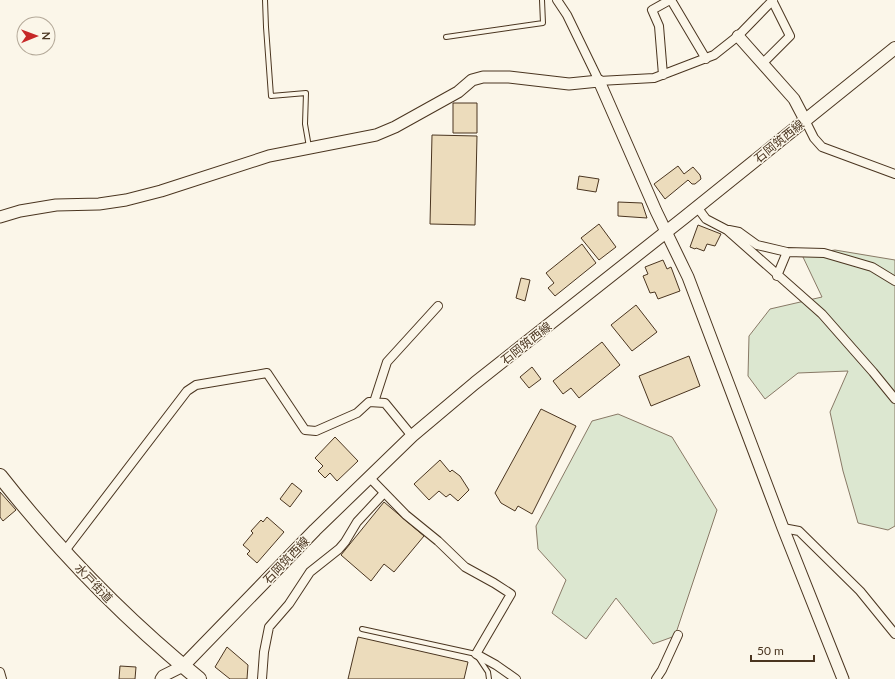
<svg xmlns="http://www.w3.org/2000/svg" width="895" height="679" viewBox="0 0 895 679" font-family="Lato,'Noto Sans JP',sans-serif">
	<style>
		.green { fill: #dce7d0; stroke: #887966 }
		.building { fill: #ecdcbc; stroke: #4a3520 }
		.lines { fill: none; stroke-linecap: round; stroke-linejoin: round }
		.lane-casing { stroke: #4a3520; stroke-width: 6 }
		.street-casing { stroke: #4a3520; stroke-width: 10 }
		.secondary-casing { stroke: #4a3520; stroke-width: 13 }
		.primary-casing { stroke: #4a3520; stroke-width: 14 }
		.highway-casing { stroke: #4a3520; stroke-width: 16 }
		.lane { stroke: #fbf6e9; stroke-width: 4 }
		.street { stroke: #fbf6e9; stroke-width: 8 }
		.secondary { stroke: #fbf6e9; stroke-width: 11 }
		.primary { stroke: #fbf6e9; stroke-width: 12 }
		.highway { stroke: #fbf6e9; stroke-width: 14 }
		.labels { text-anchor: middle; dominant-baseline: central; stroke-width: 3; stroke-linejoin: round; paint-order: stroke }
		.street-label { font-size: 12px; fill: #4a3520; stroke: #fbf6e9 }
	</style>
	<rect width="100%" height="100%" fill="#fbf6e9"/>
	<path class="green" d="M 835,250 L 895,260 L 895,526 L 888,530 L 858,523 L 843,471 L 830,412 L 848,371 L 798,373 L 765,399 L 748,376 L 749,336 L 770,309 L 822,297 L 802,255 Z
		M 618,414 L 672,437 L 717,510 L 675,636 L 653,644 L 616,598 L 586,639 L 552,613 L 566,580 L 538,549 L 536,526 L 592,421 Z"/>
	<path class="building" d="M 453,103 L 477,103 L 477,133 L 453,133 Z
		M 432,135 L 477,136 L 475,225 L 430,224 Z
		M 678,166 L 684,174 L 693,167 L 700,175 L 701,179 L 695,184 L 692,184 L 688,180 L 665,199 L 654,184 Z
		M 579,176 L 599,179 L 596,192 L 577,189 Z
		M 618,202 L 642,203 L 647,218 L 618,216 Z
		M 599,224 L 616,247 L 599,260 L 581,238 Z
		M 698,225 L 721,234 L 715,246 L 707,244 L 704,251 L 696,248 L 695,249 L 690,247 Z
		M 582,244 L 596,263 L 555,296 L 548,288 L 554,283 L 546,273 Z
		M 663,260 L 667,269 L 671,267 L 680,291 L 658,299 L 655,292 L 650,293 L 643,276 L 648,274 L 645,267 Z
		M 521,278 L 530,280 L 525,301 L 516,298 Z
		M 636,305 L 657,332 L 632,351 L 611,325 Z
		M 602,342 L 620,365 L 579,398 L 571,388 L 563,394 L 553,381 Z
		M 689,356 L 700,386 L 651,406 L 639,376 Z
		M 532,367 L 541,379 L 529,388 L 520,377 Z
		M 541,409 L 576,426 L 532,514 L 518,506 L 515,511 L 501,503 L 495,493 Z
		M 335,437 L 358,461 L 337,481 L 330,473 L 325,478 L 318,471 L 323,466 L 315,458 Z
		M 440,460 L 450,472 L 452,470 L 460,476 L 469,490 L 458,501 L 450,494 L 446,497 L 439,491 L 429,500 L 414,484 Z
		M 292,483 L 302,491 L 290,507 L 280,499 Z
		M 0,492 L 16,510 L 3,521 L 0,517 Z
		M 384,502 L 424,536 L 394,572 L 384,564 L 371,581 L 341,555 Z
		M 267,517 L 284,532 L 257,563 L 247,554 L 250,551 L 243,545 L 253,533 L 251,531 L 261,520 L 263,522 Z
		M 358,637 L 468,662 L 464,679 L 348,679 Z
		M 227,647 L 248,665 L 247,679 L 230,679 L 215,667 Z
		M 120,666 L 136,667 L 135,679 L 119,679 Z"/>
	<g class="lines">
		<defs>
			<path id="lane" d="M 265,0 L 266,27 L 271,96 L 306,93 L 305,124 L 309,147
				M 446,37 L 543,23 L 542,0
				M 362,629 L 476,654 L 488,672 L 489,679"/>
			<path id="street" d="M 557,0 L 567,15 L 599,81 L 654,78 L 714,55 L 738,36 L 773,0
				M 671,0 L 706,59
				M 764,62 L 790,36 L 772,0
				M 663,75 L 659,26 L 652,10 L 670,0
				M 805,120 L 814,138 L 822,147 L 895,174
				M 697,207 L 706,219 L 727,230 L 822,314 L 873,372 L 895,399
				M 729,230 L 739,232 L 757,245 L 787,252 L 824,253 L 872,267 L 895,281
				M 777,276 L 787,252
				M 374,402 L 387,362 L 438,306
				M 369,477 L 406,515 L 438,541 L 465,567 L 494,583 L 511,594 L 476,654 L 496,665 L 516,679
				M 783,528 L 799,531 L 860,591 L 895,634
				M 64,552 L 187,391 L 196,385 L 267,373 L 305,430 L 316,431 L 357,413 L 369,402 L 385,403 L 412,436
				M 0,672 L 2,679
				M 262,679 L 264,652 L 269,627 L 289,604 L 310,572 L 339,549 L 345,542 L 357,522 L 384,493
				M 656,679 L 662,670 L 678,635"/>
			<path id="secondary" d="M 738,36 L 794,99 L 805,120
				M 0,217 L 20,211 L 56,205 L 99,204 L 126,200 L 161,191 L 269,156 L 376,135 L 395,127 L 458,92 L 472,80 L 483,77 L 509,77 L 569,84 L 599,81 L 656,211 L 688,277 L 783,528 L 843,679
				M 161,679 L 163,676 L 183,666"/>
			<path id="primary" d="M 183,666 L 315,530 L 412,436 L 475,383 L 685,217 L 895,48"/>
			<path id="highway" d="M 0,476 C 59,551 125,619 199,679"/>
		</defs>
		<use href="#lane" class="lane-casing"/>
		<use href="#street" class="street-casing"/>
		<use href="#secondary" class="secondary-casing"/>
		<use href="#primary" class="primary-casing"/>
		<use href="#highway" class="highway-casing"/>
		<use href="#lane" class="lane"/>
		<use href="#street" class="street"/>
		<use href="#secondary" class="secondary"/>
		<use href="#primary" class="primary"/>
		<use href="#highway" class="highway"/>
	</g>
	<g class="labels">
		<g class="street-label">
			<text transform="translate(779 141) rotate(-39)">石岡筑西線</text>
			<text transform="translate(526 343) rotate(-38)">石岡筑西線</text>
			<text transform="translate(286 560) rotate(-46)">石岡筑西線</text>
			<text transform="translate(94 583) rotate(46)">水戸街道</text>
		</g>
	</g>
	<g transform="translate(36 36) rotate(89)"><circle r="19" fill="#fbf6e9" stroke="#b4a999"/>
	<path d="M0-3L7 15L0 10L-7 15Z" fill="#c62828"/>
	<text y="-6" font-size="11" font-weight="bold" text-anchor="middle" fill="#4a3520">N</text>
	</g>
	<path d="M751 655v6h63v-6" fill="none" stroke="#4a3520" stroke-width="2"/>
	<text x="757" y="655" font-size="12" fill="#4a3520" stroke="#fbf6e9" stroke-width="3" paint-order="stroke">50 m</text>
</svg>
